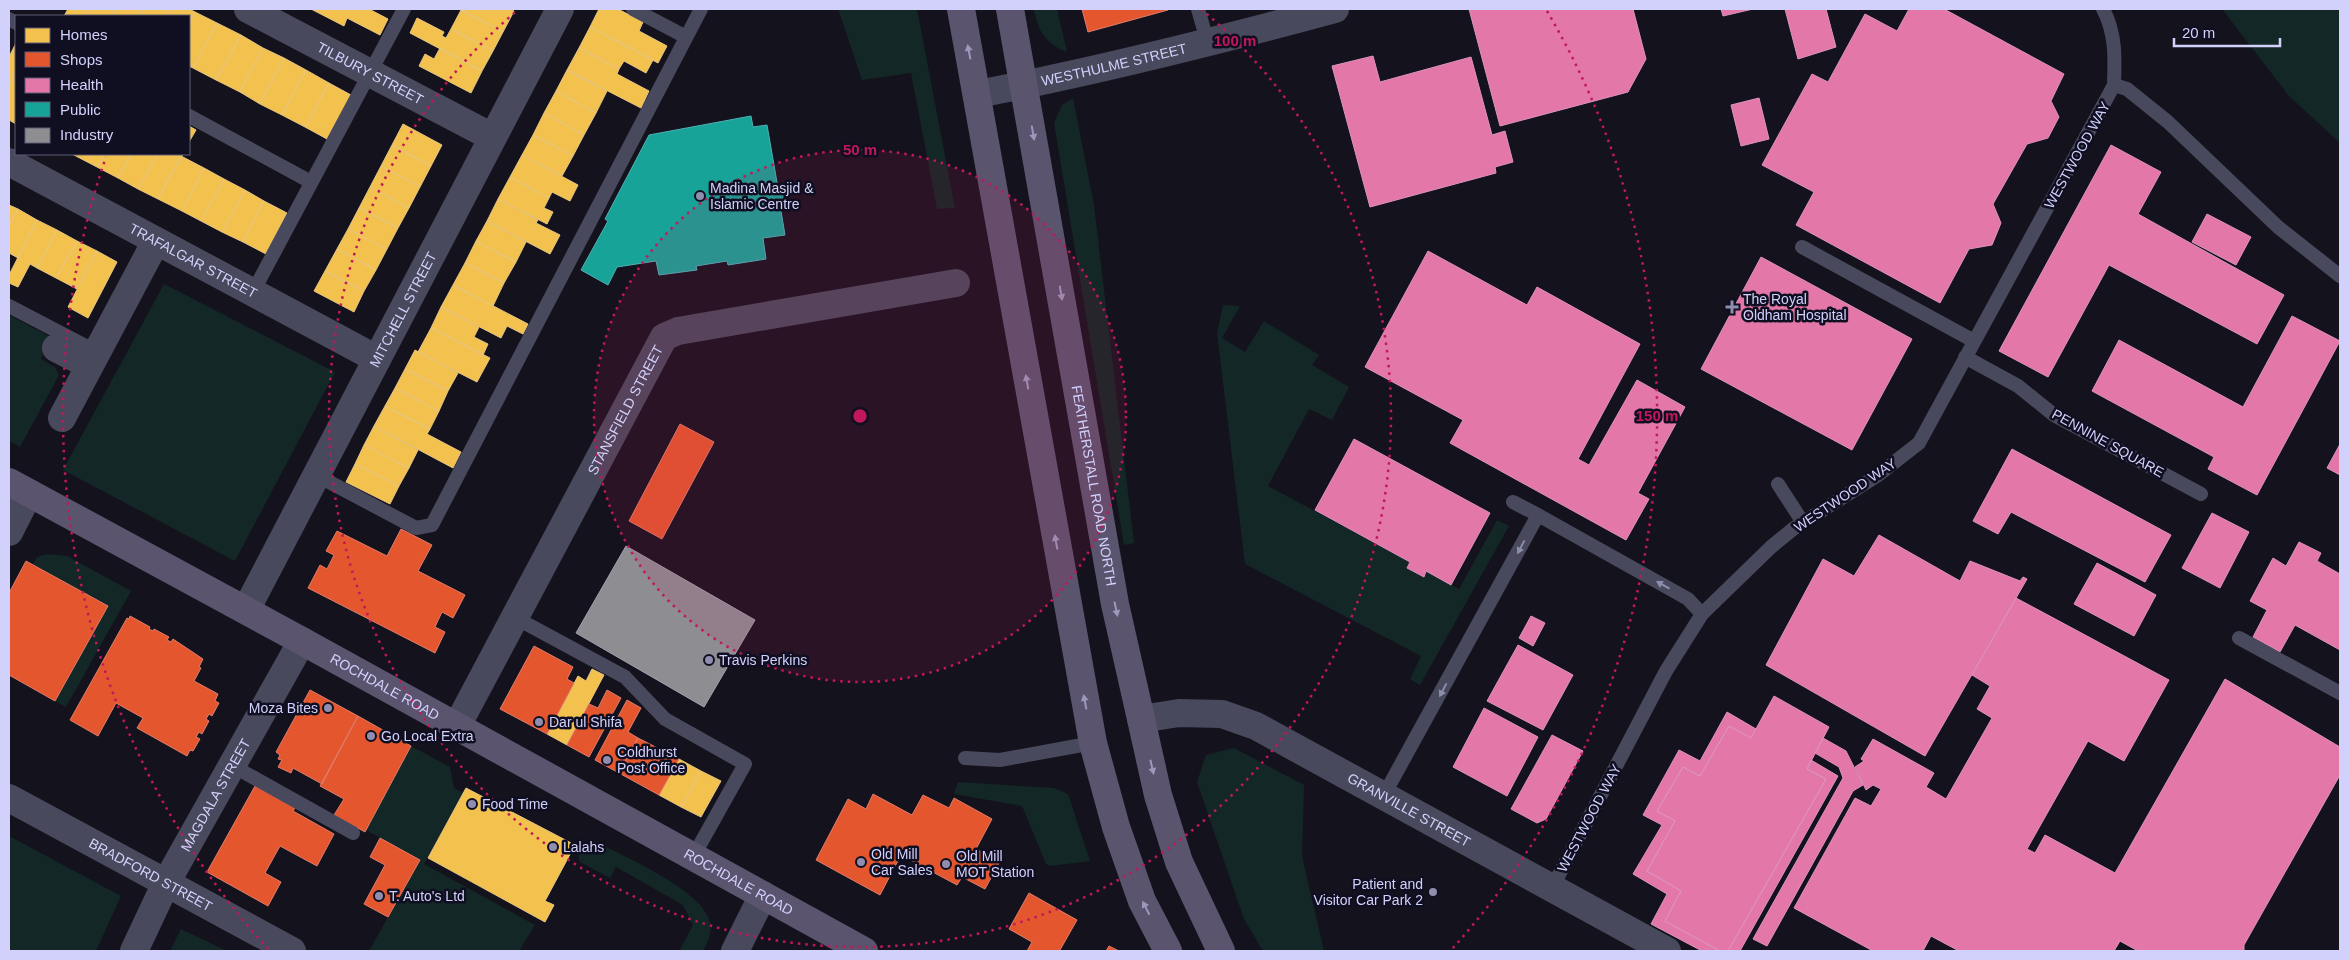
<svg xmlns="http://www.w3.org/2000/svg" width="2349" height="960" viewBox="0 0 2349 960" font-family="Helvetica,sans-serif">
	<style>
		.green { fill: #122726 }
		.homes { fill: #f2c14e; stroke: #e8c682 }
		.shops { fill: #e4572e; stroke: #df7c6c }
		.health { fill: #e377a8; stroke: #de92c1 }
		.public { fill: #17a398; stroke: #4fb1b6 }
		.industry { fill: #8d8d92; stroke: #a2a1b2 }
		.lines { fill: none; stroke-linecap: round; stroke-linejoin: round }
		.service { stroke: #49495d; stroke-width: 14 }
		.minor { stroke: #49495d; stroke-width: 28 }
		.tertiary { stroke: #49495d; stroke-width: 28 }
		.primary { stroke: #5b546f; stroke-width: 28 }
		.oneway { fill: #9c99bd }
		.oneway2 { fill: #8e8dac }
		.ring { fill: none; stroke: #c2185b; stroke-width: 2.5; stroke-dasharray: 2.5 5 }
		.poi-dot { fill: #908eae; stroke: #100f21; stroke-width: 2 }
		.labels { text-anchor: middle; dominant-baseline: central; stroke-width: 5; stroke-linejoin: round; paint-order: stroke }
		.street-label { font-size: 14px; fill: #d2d1fc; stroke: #100f21 }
		.poi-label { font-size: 14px; fill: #d2d1fc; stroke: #100f21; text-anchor: start }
		.centre { fill: #c2185b; stroke: #100f21; stroke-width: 2.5 }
		.ring-label { font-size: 15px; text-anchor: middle; font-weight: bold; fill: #c2185b; stroke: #100f21; stroke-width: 5; stroke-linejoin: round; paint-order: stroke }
	</style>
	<rect width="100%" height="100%" fill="#14131d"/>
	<path class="green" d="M 838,9 L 917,9 L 955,208 L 937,209 L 911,73 L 862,80 Z
		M 1034,9 L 1057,9 L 1067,52 C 1047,45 1037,30 1034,9 Z
		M 2222,9 L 2340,9 L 2340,143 L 2289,96 Z
		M 1073,98 L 1094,205 L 1134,543 L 1124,545 L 1054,123 L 1062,105 Z
		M 164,284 L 335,372 L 235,561 L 63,470 Z
		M 1223,305 L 1240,306 L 1222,338 L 1245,352 L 1264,321 L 1319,355 L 1312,365 L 1349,387 L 1332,420 L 1309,409 L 1268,486 L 1410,562 L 1407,568 L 1423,577 L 1426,571 L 1459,589 L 1497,520 L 1509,526 L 1420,685 L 1410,679 L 1421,656 L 1245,564 L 1217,333 Z
		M 9,315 L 52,338 L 41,359 L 55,367 L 59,375 L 20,447 L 9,441 Z
		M 47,554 L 67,556 L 131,591 L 66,707 L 55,701 L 108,606 L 33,564 L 37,557 Z
		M 411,746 L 450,767 L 454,788 L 463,793 L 424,864 L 535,925 L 519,951 L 369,951 L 420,860 L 366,830 Z
		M 1234,748 L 1304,785 L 1302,856 L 1324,951 L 1263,951 L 1244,919 L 1197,782 L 1206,755 Z
		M 958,782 L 1054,788 L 1068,794 L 1090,861 L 1050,866 L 1046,864 L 1022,806 L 954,794 Z
		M 9,836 L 121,896 L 96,951 L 9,951 Z
		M 593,840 C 621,855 703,890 710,922 C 712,933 708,942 703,951 L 679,951 L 693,925 L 683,905 L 616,867 L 610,878 L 580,862 L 578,856 L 583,845 Z
		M 181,929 L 227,951 L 170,951 Z"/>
	<path class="homes" d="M 68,9 L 90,9 L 86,16 L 64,16 Z
		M 90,9 L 116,9 L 112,16 L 86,16 Z
		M 116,9 L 143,9 L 139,16 L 112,16 Z
		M 143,9 L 172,9 L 168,16 L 139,16 Z
		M 172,9 L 189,9 L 195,12 L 189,24 L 189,16 L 168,16 Z
		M 311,9 L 369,9 L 388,19 L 380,35 L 347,18 L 344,26 Z
		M 459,9 L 510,9 L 514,11 L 503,32 Z
		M 599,9 L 618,9 L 643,22 L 639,31 L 667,46 L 658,63 L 590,27 Z
		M 461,10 L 503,32 L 493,51 L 451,29 Z
		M 195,12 L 217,23 L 193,68 L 189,66 L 189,24 Z
		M 417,18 L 444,32 L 442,36 L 446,38 L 451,29 L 493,51 L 482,71 L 410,33 Z
		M 217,23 L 241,35 L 216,80 L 193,68 Z
		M 590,27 L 653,60 L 646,73 L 624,61 L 619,69 L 579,48 Z
		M 241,35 L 263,48 L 240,92 L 216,80 Z
		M 16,43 L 16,71 L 9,85 L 9,57 Z
		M 263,48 L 284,58 L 260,104 L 240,92 Z
		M 440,48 L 482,71 L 471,93 L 419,66 L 425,54 L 434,59 Z
		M 579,48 L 619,69 L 617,74 L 649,91 L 641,108 L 567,70 Z
		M 284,58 L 306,70 L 282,115 L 260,104 Z
		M 306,70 L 329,83 L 305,127 L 282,115 Z
		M 567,70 L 607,91 L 596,113 L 556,91 Z
		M 16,71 L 16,124 L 9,120 L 9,85 Z
		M 329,83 L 351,95 L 327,139 L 305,127 Z
		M 556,91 L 596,113 L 584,135 L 544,113 Z
		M 544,113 L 584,135 L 573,156 L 533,135 Z
		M 403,124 L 442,145 L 431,166 L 392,145 Z
		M 189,126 L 196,130 L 189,142 Z
		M 533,135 L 573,156 L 562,176 L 522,155 Z
		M 392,145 L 431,166 L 420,187 L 381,166 Z
		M 72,154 L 105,154 L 97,167 Z
		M 105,154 L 131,154 L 118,178 L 97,167 Z
		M 131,154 L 158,154 L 138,189 L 118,178 Z
		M 158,154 L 183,154 L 158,199 L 138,189 Z
		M 522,155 L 578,185 L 570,201 L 552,192 L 549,198 L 510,177 Z
		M 181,156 L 204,168 L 182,211 L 158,199 Z
		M 381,166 L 420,187 L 409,208 L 370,187 Z
		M 204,168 L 224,179 L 201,221 L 182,211 Z
		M 510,177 L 549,198 L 544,208 L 553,212 L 547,224 L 498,199 Z
		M 224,179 L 245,190 L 222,232 L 201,221 Z
		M 370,187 L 409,208 L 398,228 L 359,208 Z
		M 245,190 L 264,201 L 243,242 L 222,232 Z
		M 498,199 L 538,220 L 536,223 L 560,235 L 550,254 L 487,221 Z
		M 264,201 L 287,213 L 266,254 L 243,242 Z
		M 9,205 L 18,209 L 9,226 Z
		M 359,208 L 398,228 L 387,249 L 348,229 Z
		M 18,209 L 37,220 L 18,258 L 9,253 L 9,226 Z
		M 37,220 L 57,230 L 37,268 L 30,264 L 18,287 L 9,283 L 9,275 Z
		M 487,221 L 526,242 L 516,262 L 476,241 Z
		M 348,229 L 387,249 L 376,270 L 337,249 Z
		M 57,230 L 77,241 L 56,278 L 37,268 Z
		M 77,241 L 97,251 L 77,289 L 56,278 Z
		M 476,241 L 516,262 L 504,283 L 465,263 Z
		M 337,249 L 376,270 L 364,291 L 325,271 Z
		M 97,251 L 117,262 L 88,318 L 68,307 Z
		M 465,263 L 504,283 L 493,306 L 453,285 Z
		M 325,271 L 364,291 L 354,312 L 314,291 Z
		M 453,285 L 528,324 L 523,334 L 507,326 L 501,338 L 441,307 Z
		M 441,307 L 479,327 L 474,337 L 488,344 L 483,355 L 431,328 Z
		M 431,328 L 490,358 L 477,382 L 418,352 Z
		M 415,350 L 458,373 L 448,391 L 405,369 Z
		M 405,369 L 448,391 L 439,411 L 395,388 Z
		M 395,388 L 439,411 L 430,429 L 385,406 Z
		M 385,406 L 430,429 L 427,434 L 461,452 L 453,468 L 374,426 Z
		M 374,426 L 418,450 L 409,468 L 364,445 Z
		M 364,445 L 409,468 L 399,486 L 355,464 Z
		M 355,464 L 399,486 L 390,504 L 346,482 Z
		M 592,669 L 604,675 L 567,745 L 547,734 L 578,676 L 586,681 Z
		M 679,759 L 701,771 L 681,807 L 659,795 Z
		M 701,771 L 721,781 L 701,817 L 681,807 Z
		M 466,788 L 575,845 L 545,901 L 554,905 L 545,922 L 428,858 Z"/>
	<path class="shops" d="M 1082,9 L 1168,9 L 1168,10 L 1088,32 Z
		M 680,424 L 714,442 L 662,539 L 629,521 Z
		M 401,529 L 432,545 L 418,571 L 465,595 L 453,618 L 442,612 L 435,627 L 445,632 L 435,653 L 308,588 L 320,565 L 327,569 L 334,555 L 326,551 L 337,531 L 387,556 Z
		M 26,561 L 108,606 L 55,701 L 9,675 L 9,593 Z
		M 130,616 L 150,627 L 149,629 L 153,631 L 154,629 L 169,637 L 167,640 L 171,642 L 173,639 L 203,659 L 199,667 L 201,668 L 194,681 L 218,694 L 215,701 L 219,703 L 212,716 L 209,714 L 206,719 L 209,721 L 202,734 L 199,732 L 196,737 L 200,739 L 193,751 L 190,750 L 187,756 L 137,728 L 143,718 L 116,703 L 98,736 L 70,720 L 127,618 L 129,619 Z
		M 534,646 L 573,667 L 567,679 L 574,683 L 547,734 L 500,709 Z
		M 310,690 L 358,716 L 322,784 L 293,768 L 291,773 L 278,767 L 282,760 L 278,759 L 280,755 L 276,752 Z
		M 607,690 L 621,698 L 589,757 L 567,745 L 589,704 L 598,708 Z
		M 627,700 L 641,708 L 628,732 L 638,738 L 619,773 L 595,760 Z
		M 358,716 L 411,746 L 365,832 L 334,815 L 344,799 L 320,786 Z
		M 638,738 L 679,759 L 659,795 L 619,773 Z
		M 255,786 L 295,808 L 293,811 L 334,834 L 317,866 L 280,846 L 265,873 L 281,882 L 268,906 L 207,872 Z
		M 873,794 L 912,815 L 923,795 L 949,808 L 954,798 L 992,819 L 976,849 L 1000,861 L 985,889 L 962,877 L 957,885 L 901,855 L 880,895 L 816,860 L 848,799 L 866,809 Z
		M 380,838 L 420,860 L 388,917 L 364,904 L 385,865 L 370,857 Z
		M 1029,893 L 1077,920 L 1060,950 L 1062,951 L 1027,951 L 1032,942 L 1009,929 Z
		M 1109,946 L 1119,951 L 1106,951 Z"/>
	<path class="health" d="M 1469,9 L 1633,9 L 1646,59 L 1628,92 L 1500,126 Z
		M 1721,9 L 1753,9 L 1723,16 Z
		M 1785,9 L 1826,9 L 1836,47 L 1798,59 Z
		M 1909,9 L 1944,9 L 2064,74 L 2051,101 L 2059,117 L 2048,138 L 2027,144 L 1993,204 L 2001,223 L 1992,245 L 1969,249 L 1940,303 L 1796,225 L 1814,192 L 1762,165 L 1812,74 L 1828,82 L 1865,14 L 1897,31 Z
		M 1373,56 L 1380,82 L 1471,57 L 1492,135 L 1505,131 L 1513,162 L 1495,167 L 1496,173 L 1370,207 L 1332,66 Z
		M 1759,98 L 1769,139 L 1741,146 L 1731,105 Z
		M 2111,145 L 2161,172 L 2138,214 L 2284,295 L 2257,344 L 2109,265 L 2048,377 L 1999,351 Z
		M 2207,214 L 2251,237 L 2236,265 L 2192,242 Z
		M 1428,251 L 1527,305 L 1537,287 L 1640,344 L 1578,459 L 1589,465 L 1637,380 L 1685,407 L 1638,493 L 1649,499 L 1626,540 L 1450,443 L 1463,420 L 1365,367 Z
		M 1761,257 L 1912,339 L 1852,450 L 1701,369 Z
		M 2292,316 L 2340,341 L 2257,495 L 2208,469 L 2214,457 L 2092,391 L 2119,340 L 2243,407 Z
		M 1354,439 L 1490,513 L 1451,585 L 1426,571 L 1424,577 L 1407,568 L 1410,562 L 1315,510 Z
		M 2340,444 L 2340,475 L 2327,468 Z
		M 2012,449 L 2171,535 L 2145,582 L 2011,512 L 1998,534 L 1973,521 Z
		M 2212,513 L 2249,532 L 2220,588 L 2182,568 Z
		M 1879,535 L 1960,581 L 1970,561 L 2020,581 L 2023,577 L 2027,579 L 1925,756 L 1766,665 L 1823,559 L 1854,576 Z
		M 2299,542 L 2321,553 L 2317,561 L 2340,574 L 2340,650 L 2295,625 L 2280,652 L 2253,637 L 2267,610 L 2250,601 L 2273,558 L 2286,566 Z
		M 2097,563 L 2156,595 L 2134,636 L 2074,604 Z
		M 2016,598 L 2169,680 L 2124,761 L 2088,741 L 2027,849 L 2035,853 L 2045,835 L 2115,873 L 2225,679 L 2340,747 L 2340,775 L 2244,945 L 2244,951 L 2138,951 L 2120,941 L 2114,951 L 1959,951 L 1931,936 L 1923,951 L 1873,951 L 1794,908 L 1855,798 L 1871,806 L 1881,789 L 1873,785 L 1866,790 L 1855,767 L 1864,761 L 1861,759 L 1873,739 L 1934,773 L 1926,787 L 1946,799 L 1992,718 L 1977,709 L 1990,686 L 1972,675 Z
		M 1531,616 L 1545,623 L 1533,646 L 1519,638 Z
		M 1518,645 L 1573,675 L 1543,730 L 1487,701 Z
		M 1774,696 L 1829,727 L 1807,769 L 1826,779 L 1728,951 L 1720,951 L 1665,921 L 1681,891 L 1647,871 L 1675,821 L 1657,811 L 1683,767 L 1700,776 L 1729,726 L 1751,738 Z
		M 1484,708 L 1538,737 L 1507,796 L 1453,767 Z
		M 1727,712 L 1756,729 L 1753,734 L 1751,738 L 1729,726 L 1700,776 L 1683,767 L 1657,811 L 1675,821 L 1647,871 L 1681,891 L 1665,921 L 1720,951 L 1702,951 L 1651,924 L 1667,894 L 1633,874 L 1662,825 L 1643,815 L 1679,750 L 1700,761 Z
		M 1552,735 L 1583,751 L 1546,819 L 1537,823 L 1511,809 Z
		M 1823,738 L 1846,751 L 1863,785 L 1853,791 L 1767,946 L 1753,939 L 1843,778 L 1839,767 L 1815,753 Z
		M 1811,760 L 1838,776 L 1740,951 L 1728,951 L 1826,779 L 1807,769 Z"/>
	<path class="public" d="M 751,116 L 753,127 L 767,125 L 778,188 L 782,187 L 786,205 L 780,205 L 785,235 L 763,238 L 766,259 L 728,265 L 727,261 L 696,266 L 697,270 L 659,275 L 656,261 L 617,267 L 608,285 L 581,270 L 608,221 L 605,219 L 649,135 Z"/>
	<path class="industry" d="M 626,546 L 755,620 L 704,707 L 576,633 Z"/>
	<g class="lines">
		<path class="service" d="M 633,9 L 686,37
			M 1198,9 L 1208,44
			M 9,19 L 16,23
			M 2114,85 L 2127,89 L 2168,122 L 2278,227 L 2340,276
			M 189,116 L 311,182
			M 1802,247 L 1974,341
			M 253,292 L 404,9
			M 9,306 L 97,352
			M 1965,357 L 2018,386 L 2054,415 L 2201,494
			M 316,475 L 416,528 L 432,525 L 701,9
			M 1778,484 L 1802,521
			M 1513,502 L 1538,515
			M 514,617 L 625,677 L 665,719 L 745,764 L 693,857
			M 2239,638 L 2340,693
			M 965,758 L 1000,760 L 1093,743
			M 231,765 L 353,833
			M 1384,795 L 1538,515 L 1688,599 L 1702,614
			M 1552,888 L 1666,671 L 1702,614 L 1771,547 L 1793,529 L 1878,475 L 1919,443 L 2114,85 C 2115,59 2116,33 2103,9"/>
		<g class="minor">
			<path id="s1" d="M 248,9 L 492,137"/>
			<path id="s2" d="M 978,94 C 1098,71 1217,41 1335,9"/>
			<path id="s3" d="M 9,162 L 377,359"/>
			<path d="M 56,348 L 89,365"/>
			<path d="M 62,418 L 156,241"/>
			<path d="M 9,532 L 29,493"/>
			<path id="s4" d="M 246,610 L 560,9"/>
			<path id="s5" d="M 1141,719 L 1179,713 L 1222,714 L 1256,726 L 1667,951"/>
			<path id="s6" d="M 457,726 L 664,337 L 678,331 L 956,283"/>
			<path id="s7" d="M 9,798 L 292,951"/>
			<path id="s8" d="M 134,951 L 166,883 L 302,641"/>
		</g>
		<path class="tertiary" d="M 735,951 L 763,895"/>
		<g class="primary">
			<path d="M 961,9 L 1093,743 L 1116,827 L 1142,901 L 1168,951"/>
			<path id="s9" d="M 1010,9 L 1115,604 L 1141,719 L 1158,795 L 1179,862 L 1221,951"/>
			<path id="s10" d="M 9,482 L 302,641 L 864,951"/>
		</g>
	</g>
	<defs><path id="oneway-solid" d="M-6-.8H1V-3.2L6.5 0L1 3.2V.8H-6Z" transform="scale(1.25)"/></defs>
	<g class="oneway">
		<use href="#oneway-solid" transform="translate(969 52) rotate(-101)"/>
		<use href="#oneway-solid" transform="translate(1033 133) rotate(80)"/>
		<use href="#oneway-solid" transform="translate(1061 293) rotate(80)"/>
		<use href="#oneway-solid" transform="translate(1027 382) rotate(-100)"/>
		<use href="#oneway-solid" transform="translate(1056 542) rotate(-100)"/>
		<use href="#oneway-solid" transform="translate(1116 609) rotate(78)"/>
		<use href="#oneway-solid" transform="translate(1085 702) rotate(-101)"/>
		<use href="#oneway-solid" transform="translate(1152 767) rotate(77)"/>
		<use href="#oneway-solid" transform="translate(1146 908) rotate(-117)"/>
	</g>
	<g class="oneway2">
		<use href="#oneway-solid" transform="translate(1521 547) rotate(118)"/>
		<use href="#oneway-solid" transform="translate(1663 585) rotate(-151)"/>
		<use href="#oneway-solid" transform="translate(1443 690) rotate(118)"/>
	</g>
	<circle cx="860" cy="416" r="266" fill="#c2185b" fill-opacity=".12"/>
	<g class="ring">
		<circle cx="860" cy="416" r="266"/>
		<path d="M1201 9A531 531 0 1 1 519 9"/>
		<path d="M268 949A797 797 0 0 1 106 157M1547 11A797 797 0 0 1 1452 949"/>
	</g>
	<g class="poi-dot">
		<circle cx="700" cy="196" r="5"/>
		<path d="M1729.5 299.5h5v5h5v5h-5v5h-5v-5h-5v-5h5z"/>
		<circle cx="709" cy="660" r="5"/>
		<circle cx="328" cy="708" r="5"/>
		<circle cx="539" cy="722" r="5"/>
		<circle cx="371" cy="736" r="5"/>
		<circle cx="607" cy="760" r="5"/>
		<circle cx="472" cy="804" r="5"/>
		<circle cx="553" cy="847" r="5"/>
		<circle cx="861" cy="862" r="5"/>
		<circle cx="946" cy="864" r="5"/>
		<circle cx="1433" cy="892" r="5"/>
		<circle cx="379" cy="896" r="5"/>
	</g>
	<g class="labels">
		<g class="street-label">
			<text stroke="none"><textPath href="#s2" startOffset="139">WESTHULME STREET</textPath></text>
			<text stroke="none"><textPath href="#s1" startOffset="138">TILBURY STREET</textPath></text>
			<text transform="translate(2077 155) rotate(-61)">WESTWOOD WAY</text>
			<text stroke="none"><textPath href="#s3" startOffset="209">TRAFALGAR STREET</textPath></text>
			<text stroke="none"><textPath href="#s4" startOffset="339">MITCHELL STREET</textPath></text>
			<text stroke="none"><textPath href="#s6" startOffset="358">STANSFIELD STREET</textPath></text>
			<text transform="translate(2108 443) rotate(29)">PENNINE SQUARE</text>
			<text stroke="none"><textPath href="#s9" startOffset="484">FEATHERSTALL ROAD NORTH</textPath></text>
			<text transform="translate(1845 495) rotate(-34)">WESTWOOD WAY</text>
			<text stroke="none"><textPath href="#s10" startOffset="428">ROCHDALE ROAD</textPath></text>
			<text stroke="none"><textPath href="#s8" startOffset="176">MAGDALA STREET</textPath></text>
			<text stroke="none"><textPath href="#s5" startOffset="292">GRANVILLE STREET</textPath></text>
			<text transform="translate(1589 818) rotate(-62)">WESTWOOD WAY</text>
			<text stroke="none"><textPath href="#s7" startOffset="161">BRADFORD STREET</textPath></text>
			<text stroke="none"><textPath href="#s10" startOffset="832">ROCHDALE ROAD</textPath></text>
		</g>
		<g class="poi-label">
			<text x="710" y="188">Madina Masjid &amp;<tspan x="710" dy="16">Islamic Centre</tspan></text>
			<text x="1743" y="299">The Royal<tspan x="1743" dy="16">Oldham Hospital</tspan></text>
			<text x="719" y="660">Travis Perkins</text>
			<text x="318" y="708" text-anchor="end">Moza Bites</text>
			<text x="549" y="722">Dar ul Shifa</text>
			<text x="381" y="736">Go Local Extra</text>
			<text x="617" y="752">Coldhurst<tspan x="617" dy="16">Post Office</tspan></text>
			<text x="482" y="804">Food Time</text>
			<text x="563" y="847">Lalahs</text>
			<text x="871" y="854">Old Mill<tspan x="871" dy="16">Car Sales</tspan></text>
			<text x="956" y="856">Old Mill<tspan x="956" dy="16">MOT Station</tspan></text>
			<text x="1423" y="884" text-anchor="end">Patient and<tspan x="1423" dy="16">Visitor Car Park 2</tspan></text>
			<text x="389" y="896">T. Auto's Ltd</text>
		</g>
	</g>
	<circle cx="860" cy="416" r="8" class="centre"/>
	<g class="ring-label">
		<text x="1235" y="46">100 m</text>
		<text x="860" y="155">50 m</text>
		<text x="1657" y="421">150 m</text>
	</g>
	<rect width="2349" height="960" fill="none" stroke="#d2d1fc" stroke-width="20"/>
	<rect x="15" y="15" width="175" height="140" fill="#100f21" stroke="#5e5d79"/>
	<rect x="25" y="28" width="25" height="15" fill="#f2c14e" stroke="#5e5d79"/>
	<text x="60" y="40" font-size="15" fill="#d2d1fc">Homes</text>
	<rect x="25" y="52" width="25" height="15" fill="#e4572e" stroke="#5e5d79"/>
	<text x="60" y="65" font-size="15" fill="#d2d1fc">Shops</text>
	<rect x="25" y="78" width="25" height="15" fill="#e377a8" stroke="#5e5d79"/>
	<text x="60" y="90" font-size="15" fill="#d2d1fc">Health</text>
	<rect x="25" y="102" width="25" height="15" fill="#17a398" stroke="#5e5d79"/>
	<text x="60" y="115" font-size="15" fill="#d2d1fc">Public</text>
	<rect x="25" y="128" width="25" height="15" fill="#8d8d92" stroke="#5e5d79"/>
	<text x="60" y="140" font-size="15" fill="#d2d1fc">Industry</text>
	<path d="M2174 38v8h106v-8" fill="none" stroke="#d2d1fc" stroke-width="2.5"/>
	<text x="2182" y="38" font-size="15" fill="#d2d1fc" stroke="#100f21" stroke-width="4" paint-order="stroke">20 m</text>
</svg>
